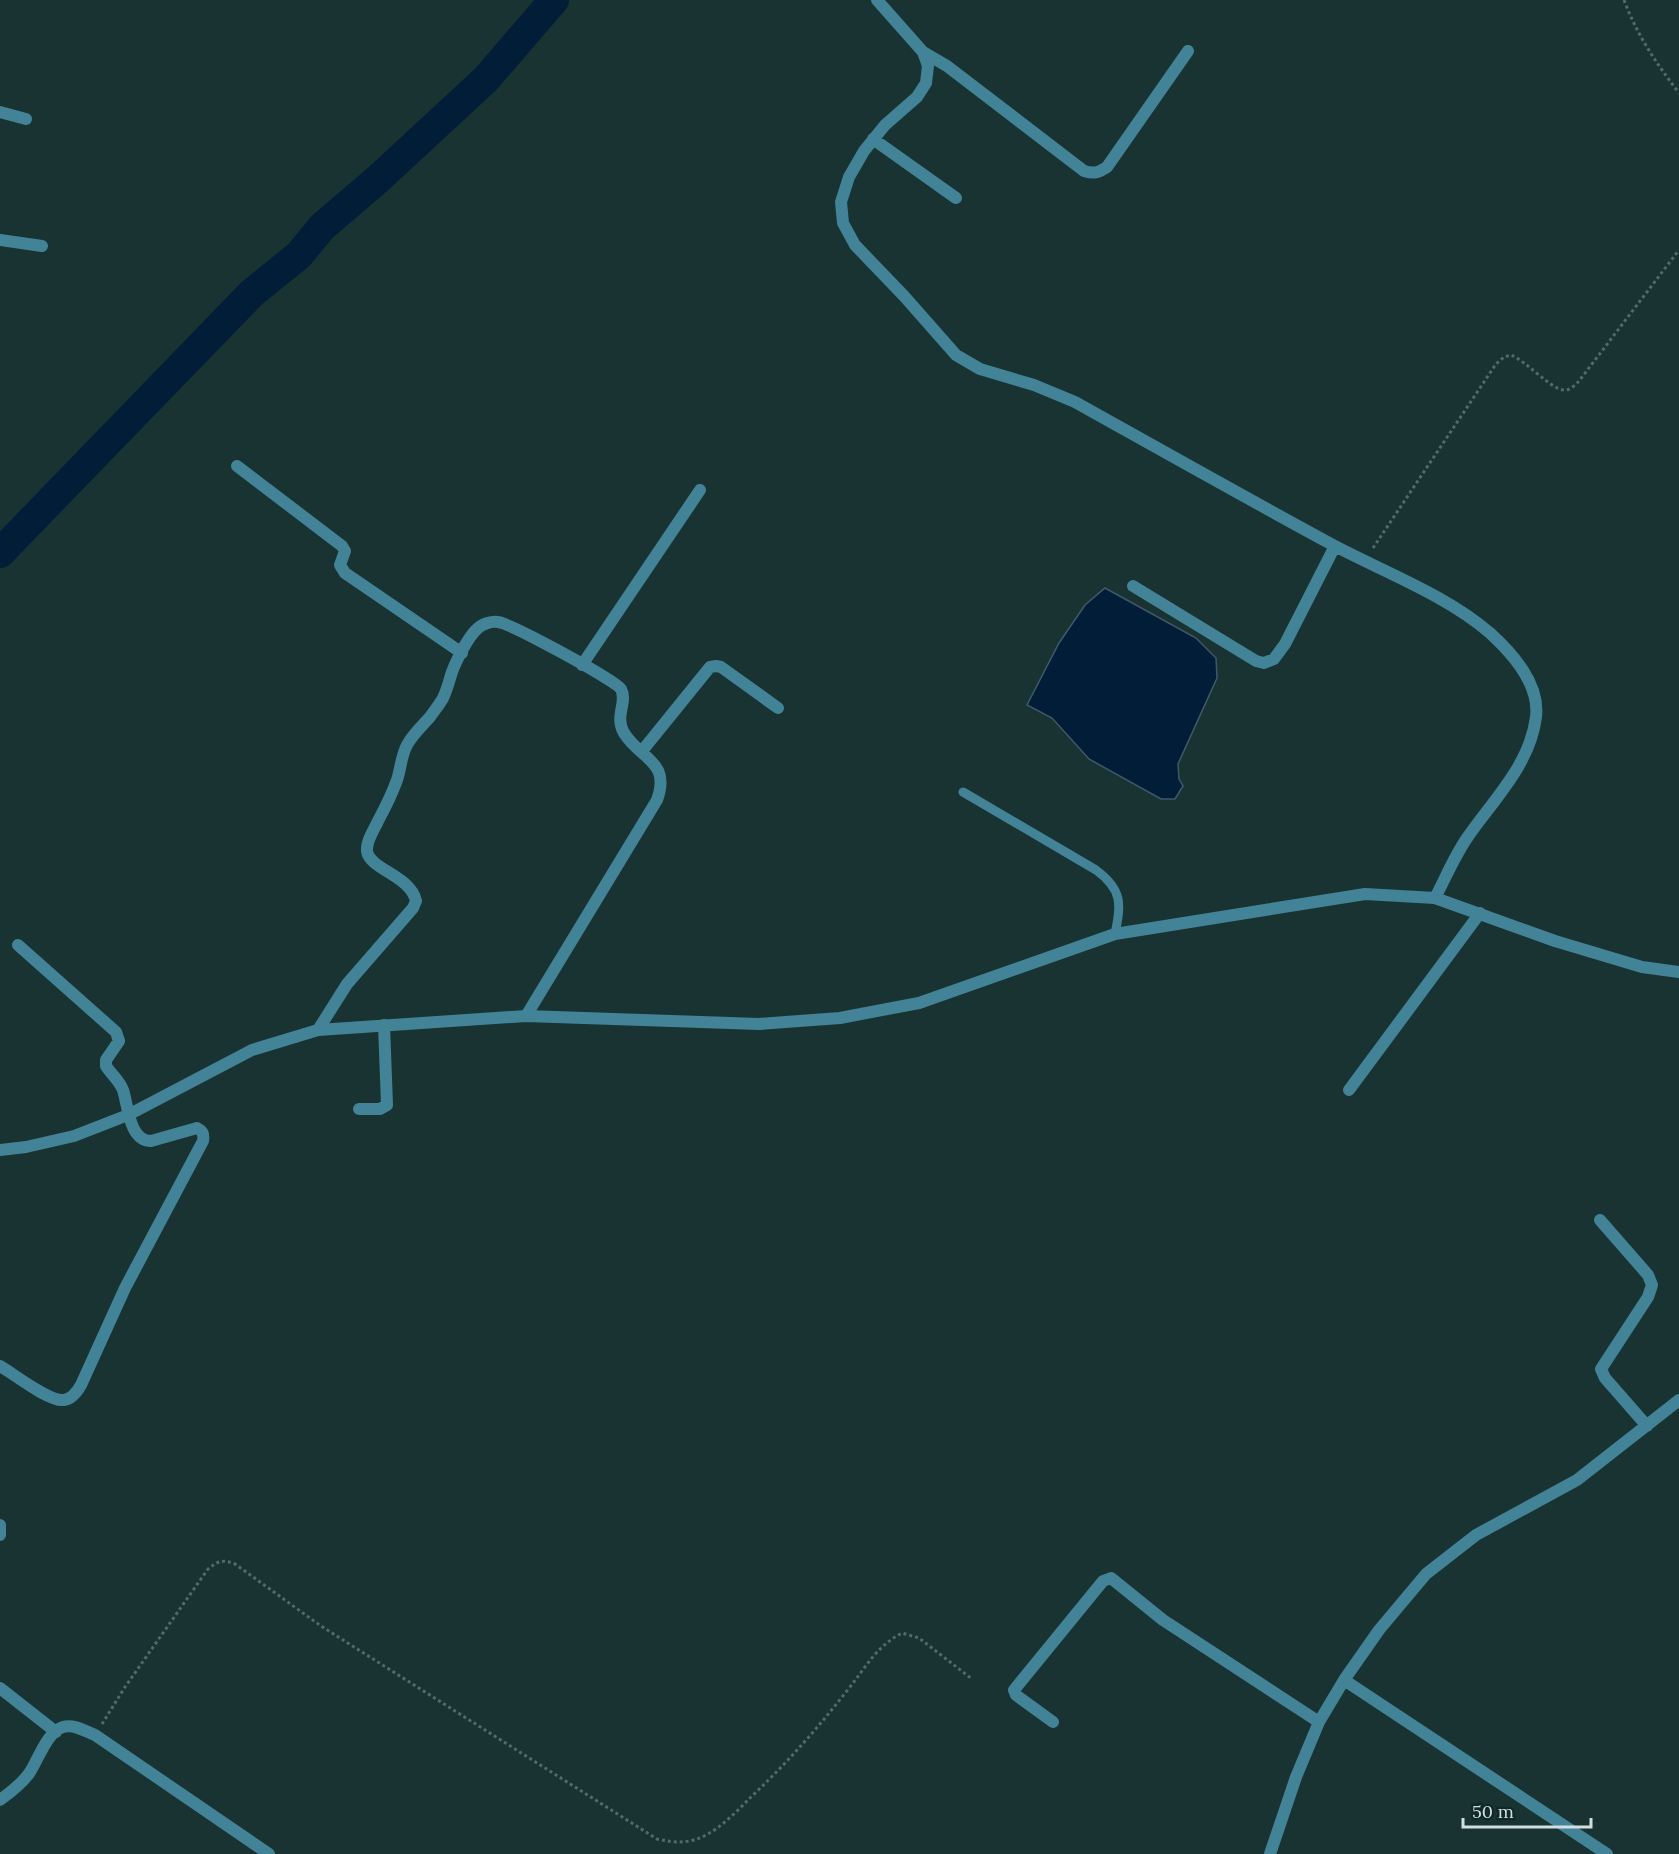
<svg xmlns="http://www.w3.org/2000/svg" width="1679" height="1854" viewBox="0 0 1679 1854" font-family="Lora,serif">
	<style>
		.water { fill: #021d38; stroke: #40586a; stroke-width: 1.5 }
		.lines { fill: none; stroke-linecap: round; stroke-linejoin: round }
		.river { stroke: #021d38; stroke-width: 30 }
		.path { stroke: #536a69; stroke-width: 3; stroke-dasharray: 3 3; stroke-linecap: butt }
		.service { stroke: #428398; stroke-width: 9 }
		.minor { stroke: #428398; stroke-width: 12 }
		.tertiary { stroke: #428398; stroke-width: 12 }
	</style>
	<rect width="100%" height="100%" fill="#193332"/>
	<path class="water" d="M 1105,588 L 1196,638 L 1216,658 L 1217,678 L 1178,764 L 1179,779 L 1183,786 L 1175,799 L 1161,799 L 1089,759 L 1052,718 L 1027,705 L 1059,643 L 1085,605 Z"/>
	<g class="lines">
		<path class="river" d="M 0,553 L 252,293 L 299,255 L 322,227 L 377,180 L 486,79 L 554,0"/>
		<path class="path" d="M 1624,0 C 1637,35 1656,63 1679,93
			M 1373,548 L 1496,364 L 1504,357 L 1511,355 C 1526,361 1550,388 1563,390 C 1570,391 1575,385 1579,381 L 1679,250
			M 102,1724 L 125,1687 L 208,1569 C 218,1561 223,1559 235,1564 L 321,1626 L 657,1839 C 675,1843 689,1844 706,1835 C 723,1826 738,1810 751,1797 C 787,1763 816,1730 846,1692 C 865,1669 875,1647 902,1633 L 919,1638 L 972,1679"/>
		<path class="service" d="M 963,792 L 1096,870 C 1123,890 1121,904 1115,934"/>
		<path class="minor" d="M 877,0 L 923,52 L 928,66 L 926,83 L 917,97 L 885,125 L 864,151 L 849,177 L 841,202 L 843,223 L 855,245 L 904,296 L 956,355 L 980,369 L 1034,385 L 1075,402 C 1161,450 1246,498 1333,545 C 1384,572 1446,595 1490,633 C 1513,654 1540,684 1536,717 C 1530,765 1493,800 1467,838 C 1454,857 1446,877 1435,898
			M 923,52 L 947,66 L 1084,171 C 1094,174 1098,173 1107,167 L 1188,51
			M 0,112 L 26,119
			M 873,139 L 956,198
			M 0,240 L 42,246
			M 237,466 L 342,546 L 345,551 L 340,565 L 345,573 L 462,653
			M 1133,586 L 1256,661 L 1264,663 L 1274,659 L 1285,644 L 1335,546
			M 582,665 L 700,490
			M 642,751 L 710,667 L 716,666 L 721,667 L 778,708
			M 318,1030 L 347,984 L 413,908 L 416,901 C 411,876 369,869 367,851 C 366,841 374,830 378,821 C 385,808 392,794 397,780 C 401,768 401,756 407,745 C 413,734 422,726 430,717 C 434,711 440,704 443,698 C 447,690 449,681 452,672 C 456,661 468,637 477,629 C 482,624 491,621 498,622 C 510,623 615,680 621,689 C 628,702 614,716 624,733 C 641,760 671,761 657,800 L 526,1016
			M 1349,1090 L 1480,913
			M 359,1109 L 380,1109 L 387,1105 L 384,1025
			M 1600,1220 L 1648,1275 L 1652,1285 L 1648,1297 L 1601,1369 L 1605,1378 L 1647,1426
			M 0,1366 C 14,1374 49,1402 64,1400 C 72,1399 77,1392 81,1385 L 125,1288 L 203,1141 C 204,1134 203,1131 197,1128 L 151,1141 C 129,1141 128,1105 123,1090 C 119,1080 111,1074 106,1066 L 106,1060 L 119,1041 L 116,1032 L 18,945
			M 0,1525 L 0,1535
			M 1344,1680 L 1607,1854
			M 0,1688 L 56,1732
			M 1053,1722 L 1016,1695 L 1014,1690 L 1103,1581 L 1111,1578 L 1163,1620 L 1319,1722
			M 0,1800 C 11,1792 23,1783 30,1772 C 39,1758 47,1732 63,1727 C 74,1724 85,1731 95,1735 L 269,1854
			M 1270,1854 L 1296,1777 L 1319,1722 L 1344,1680 L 1379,1630 L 1426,1574 L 1476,1535 L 1577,1480 L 1679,1400"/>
		<path class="tertiary" d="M 0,1150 L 26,1147 L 74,1136 L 128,1115 L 252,1050 L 318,1030 L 526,1016 L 759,1024 L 840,1018 L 919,1003 L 1115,934 L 1365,894 L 1435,898 L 1555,941 L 1642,967 L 1679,972"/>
	</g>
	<path d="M1463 1818v9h128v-9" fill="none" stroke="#d1e0df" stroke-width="3"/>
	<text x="1472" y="1818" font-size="18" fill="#d1e0df" stroke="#0f2928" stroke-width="4.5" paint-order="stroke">50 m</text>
</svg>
